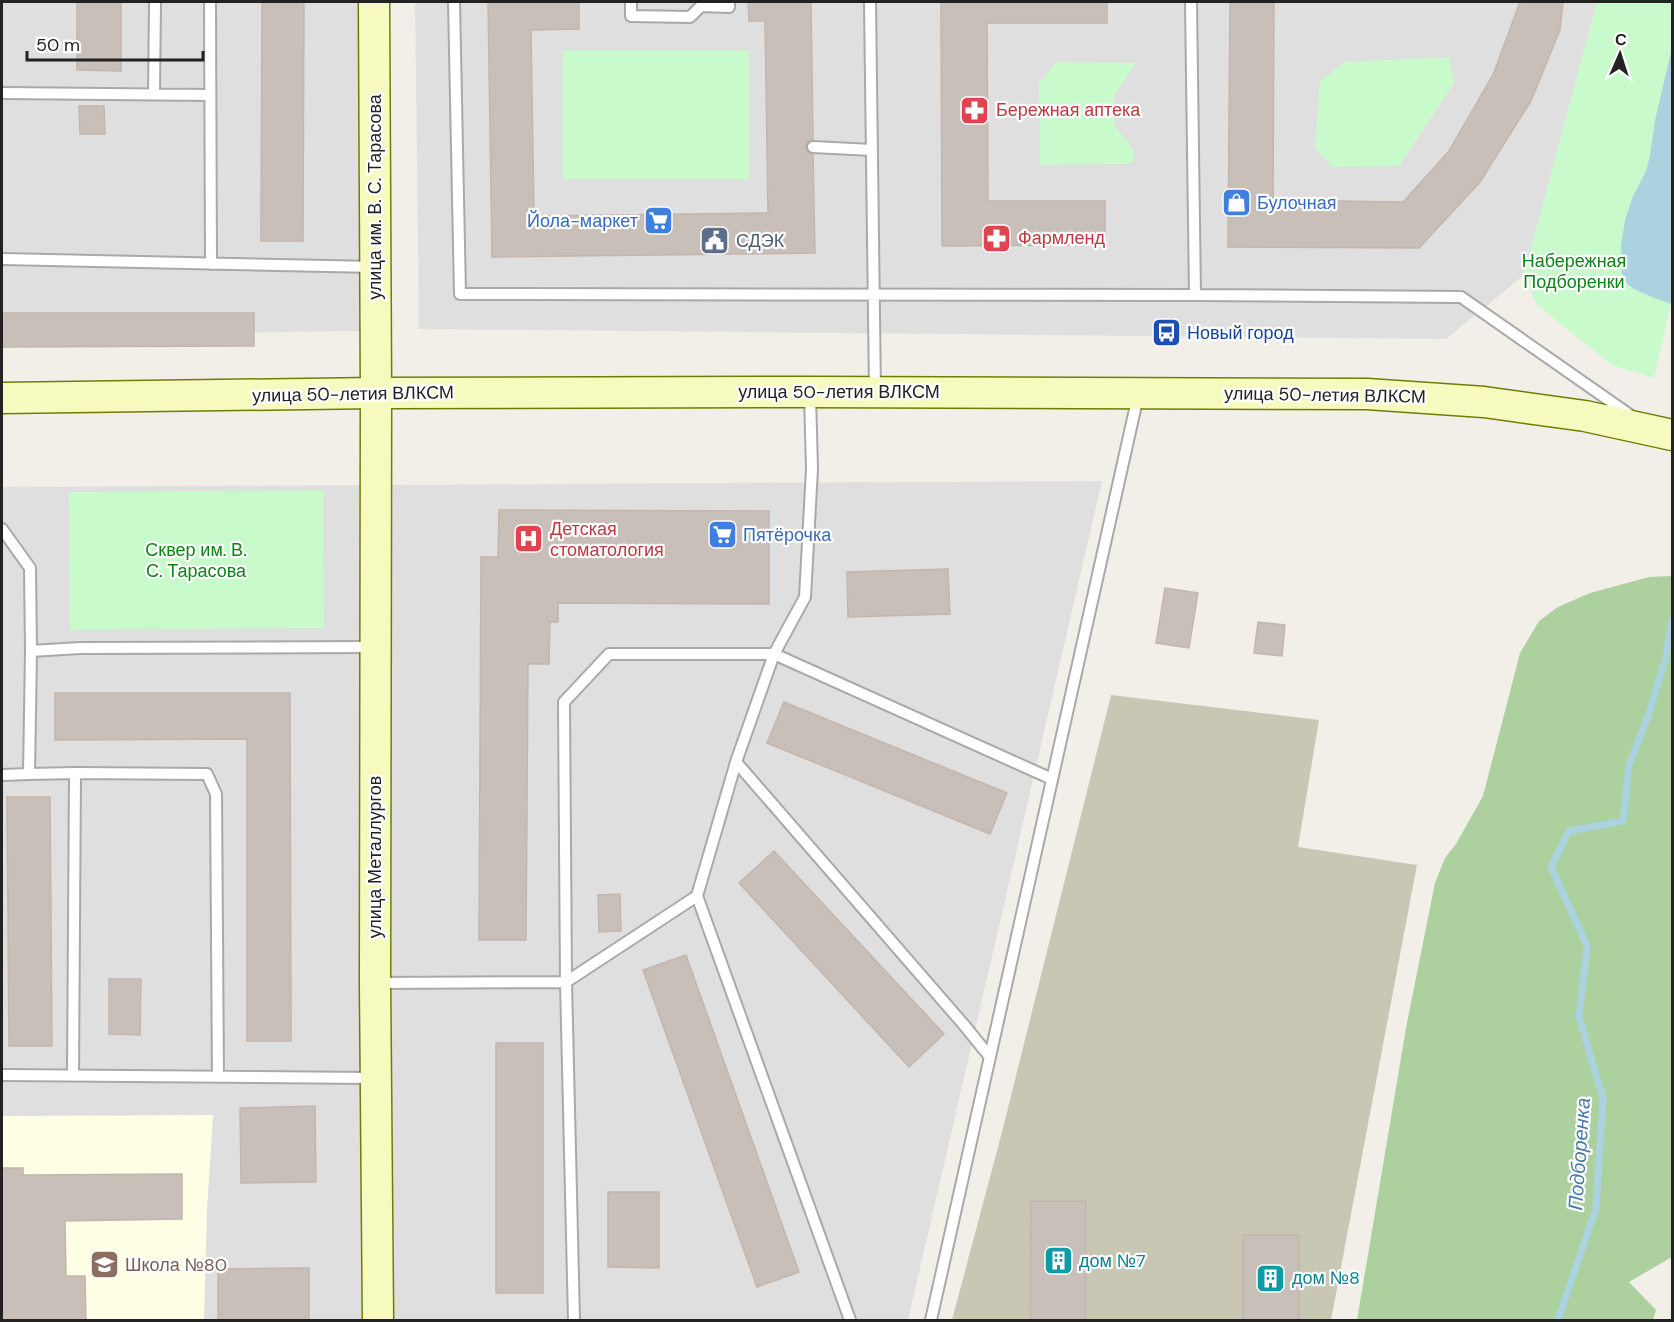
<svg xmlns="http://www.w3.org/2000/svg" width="1674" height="1322" viewBox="0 0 1674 1322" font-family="'DM Sans',sans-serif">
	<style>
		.residential { fill: #e0dfdf }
		.education { fill: #ffffe5 }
		.construction { fill: #c7c7b4 }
		.forest { fill: #add19e }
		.park { fill: #c8facc }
		.water { fill: #aad3df }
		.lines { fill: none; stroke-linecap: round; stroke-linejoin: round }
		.stream { stroke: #aad3df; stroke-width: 7 }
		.building { fill: #c7bfb8; stroke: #c4b6ab; stroke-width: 1.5 }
		.lane-casing { stroke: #a9a9a9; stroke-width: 14 }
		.secondary-casing { stroke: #707d05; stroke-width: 33 }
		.lane { stroke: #fff; stroke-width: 10 }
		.secondary { stroke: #f7fabf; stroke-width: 30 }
		.labels { text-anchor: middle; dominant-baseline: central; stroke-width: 4.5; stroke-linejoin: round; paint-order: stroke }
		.health-label { font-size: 18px; fill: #be3a42; stroke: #fff; text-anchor: start }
		.street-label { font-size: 18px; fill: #222; stroke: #fff }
		.shop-label { font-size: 18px; fill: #366cbe; stroke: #fff; text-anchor: start }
		.service-label { font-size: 18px; fill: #4e5e75; stroke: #fff; text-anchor: start }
		.park-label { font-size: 18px; fill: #0c8416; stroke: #fff }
		.transit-label { font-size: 18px; fill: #164399; stroke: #fff; text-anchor: start }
		.culture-label { font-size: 18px; fill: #0d838f; stroke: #fff; text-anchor: start }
		.education-label { font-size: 18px; fill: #785e54; stroke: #fff; text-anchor: start }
		.water-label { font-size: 20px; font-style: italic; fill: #4a7aab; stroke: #fff }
	</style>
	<rect width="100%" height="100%" fill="#f2efe9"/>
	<path class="residential" d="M 2,2 L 358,2 L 362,331 L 2,336 Z
		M 415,2 L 1597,2 L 1524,275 L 1446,339 L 419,329 Z
		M 1102,481 L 908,1320 L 2,1320 L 2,487 Z"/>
	<path class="education" d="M 213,1115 L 207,1209 L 204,1320 L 2,1320 L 2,1116 Z"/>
	<path class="construction" d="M 1111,695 L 1319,720 L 1298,847 L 1417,865 L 1331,1320 L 952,1320 L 1002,1132 Z"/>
	<path class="forest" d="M 1672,576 L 1672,1257 L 1629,1282 L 1656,1310 L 1653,1320 L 1357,1320 L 1406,1028 L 1435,883 L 1445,858 L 1456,844 L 1483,796 L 1520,653 L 1539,621 L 1558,607 L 1590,593 L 1649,577 Z"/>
	<path class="park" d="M 1597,2 L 1672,2 L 1672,48 L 1650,155 L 1646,171 L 1633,196 L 1654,298 L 1671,303 L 1654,378 L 1612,365 L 1537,305 L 1524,275 Z
		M 563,50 L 749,50 L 749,179 L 563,179 Z
		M 1449,57 L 1454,83 L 1399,166 L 1332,167 L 1315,148 L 1320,82 L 1344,62 Z
		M 1057,62 L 1136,63 L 1114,96 L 1115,126 L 1133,149 L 1134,161 L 1126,164 L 1040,165 L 1039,83 Z
		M 323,490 L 324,628 L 70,630 L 69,492 Z"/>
	<path class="water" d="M 1672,48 L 1672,304 L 1654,298 L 1634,289 L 1627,284 L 1622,274 L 1621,245 L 1625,220 L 1633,196 L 1646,171 L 1650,155 L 1655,120 Z"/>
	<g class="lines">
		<path class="stream" d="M 1558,1320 L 1596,1208 L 1603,1099 L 1579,1016 L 1587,946 L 1551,867 L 1569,831 L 1623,821 L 1629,765 L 1648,716 L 1666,657 L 1672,620"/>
	</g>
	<path class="building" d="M 77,2 L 121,2 L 121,71 L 77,70 Z
		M 262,2 L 304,2 L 303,241 L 261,241 Z
		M 488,2 L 579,2 L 579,29 L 531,30 L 534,216 L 768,213 L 765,21 L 749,21 L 748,2 L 811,2 L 813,140 L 807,142 L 806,147 L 808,153 L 813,155 L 815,253 L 492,257 Z
		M 941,2 L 1107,2 L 1107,23 L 987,23 L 988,201 L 1105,201 L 1105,245 L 942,246 Z
		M 1230,2 L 1274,2 L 1273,200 L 1403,202 L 1449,151 L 1493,75 L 1520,2 L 1563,2 L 1560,30 L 1531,101 L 1480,182 L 1419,248 L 1228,247 Z
		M 79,106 L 104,106 L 105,134 L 80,134 Z
		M 2,313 L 254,313 L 254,346 L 2,347 Z
		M 499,510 L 769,511 L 769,604 L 558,603 L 558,622 L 550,622 L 549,664 L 528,664 L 526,940 L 479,940 L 481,557 L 498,557 Z
		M 948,569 L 950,614 L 848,617 L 847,572 Z
		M 1165,588 L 1198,593 L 1189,648 L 1156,643 Z
		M 1258,622 L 1285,625 L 1282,656 L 1254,653 Z
		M 55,693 L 290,693 L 291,1041 L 247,1041 L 247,739 L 55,740 Z
		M 784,702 L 1007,793 L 990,834 L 767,743 Z
		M 7,797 L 50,797 L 52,1046 L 9,1046 Z
		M 774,851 L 944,1034 L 909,1067 L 739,883 Z
		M 620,894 L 621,931 L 599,932 L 598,895 Z
		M 686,955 L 799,1272 L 757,1287 L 643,970 Z
		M 109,979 L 141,979 L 140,1035 L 109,1034 Z
		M 496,1043 L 543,1043 L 543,1293 L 496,1293 Z
		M 315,1106 L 316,1182 L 241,1183 L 240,1108 Z
		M 2,1168 L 23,1168 L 23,1175 L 182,1174 L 182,1219 L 65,1221 L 66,1276 L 85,1276 L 86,1320 L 2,1320 Z
		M 608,1192 L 659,1192 L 659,1268 L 608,1267 Z
		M 1031,1201 L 1086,1201 L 1086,1320 L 1030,1320 Z
		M 1243,1235 L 1299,1235 L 1299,1320 L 1243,1320 Z
		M 309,1268 L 309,1320 L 218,1320 L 218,1269 Z"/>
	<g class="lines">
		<defs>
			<path id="lane" d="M 210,2 L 211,264
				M 454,2 L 460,294 L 1195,295 L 1461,297 L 1630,415
				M 631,2 L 631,16 L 690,17 L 701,6 L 729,7 L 729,2
				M 870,2 L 875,392
				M 1191,2 L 1195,295
				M 2,93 L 210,95
				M 154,94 L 155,2
				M 813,147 L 872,150
				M 2,259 L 375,267
				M 2,529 L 30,568 L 31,651 L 29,774 L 75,773
				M 31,651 L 80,648 L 373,647
				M 736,762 L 964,1025 L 990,1057
				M 2,775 L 29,774
				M 697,896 L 850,1320
				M 377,983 L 566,982 L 697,896 L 736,762 L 774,654 L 805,597 L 812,469 L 810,395
				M 2,1075 L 373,1078
				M 73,1075 L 75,773 L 207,774 L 216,794 L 218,1077
				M 574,1320 L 566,982 L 564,702 L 609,654 L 774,654 L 1052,779
				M 931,1320 L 1138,396"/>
			<path id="secondary" d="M 374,2 L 376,393 L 375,983 L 378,1320
				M 2,398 L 376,393 L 809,392 L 1367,394 L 1484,402 L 1585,416 L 1672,435"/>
		</defs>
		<use href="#lane" class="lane-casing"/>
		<use href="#secondary" class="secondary-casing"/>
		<use href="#lane" class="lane"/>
		<use href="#secondary" class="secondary"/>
	</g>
	<defs>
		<symbol id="pharmacy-square" viewBox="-11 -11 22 22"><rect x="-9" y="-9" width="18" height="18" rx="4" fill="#e0444e" stroke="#fff"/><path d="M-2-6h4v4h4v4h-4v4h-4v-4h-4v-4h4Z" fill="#fff"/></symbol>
		<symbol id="shop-square" viewBox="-11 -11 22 22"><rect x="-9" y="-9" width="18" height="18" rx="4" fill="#3f7fe0" stroke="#fff"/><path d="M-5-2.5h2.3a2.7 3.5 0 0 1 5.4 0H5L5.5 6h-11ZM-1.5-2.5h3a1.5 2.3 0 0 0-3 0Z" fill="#fff"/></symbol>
		<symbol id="supermarket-square" viewBox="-11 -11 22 22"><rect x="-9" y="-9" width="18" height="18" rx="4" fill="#3f7fe0" stroke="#fff"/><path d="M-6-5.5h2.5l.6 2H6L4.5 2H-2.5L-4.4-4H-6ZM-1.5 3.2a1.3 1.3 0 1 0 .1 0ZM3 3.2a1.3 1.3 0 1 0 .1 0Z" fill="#fff"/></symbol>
		<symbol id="civic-square" viewBox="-11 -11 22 22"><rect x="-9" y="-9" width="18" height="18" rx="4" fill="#5c6f8a" stroke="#fff"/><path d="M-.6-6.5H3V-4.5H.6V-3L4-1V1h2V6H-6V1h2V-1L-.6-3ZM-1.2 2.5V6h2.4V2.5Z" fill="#fff"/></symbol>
		<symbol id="bus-square" viewBox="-11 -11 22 22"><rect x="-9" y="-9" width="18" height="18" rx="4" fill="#1a4fb4" stroke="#fff"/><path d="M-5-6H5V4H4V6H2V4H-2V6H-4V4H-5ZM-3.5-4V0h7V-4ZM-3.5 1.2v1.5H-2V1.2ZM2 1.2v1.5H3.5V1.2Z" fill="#fff"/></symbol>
		<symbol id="hospital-square" viewBox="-11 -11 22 22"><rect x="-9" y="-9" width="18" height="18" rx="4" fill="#e0444e" stroke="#fff"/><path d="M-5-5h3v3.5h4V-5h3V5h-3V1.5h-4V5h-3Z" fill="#fff"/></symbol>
		<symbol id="building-square" viewBox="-11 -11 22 22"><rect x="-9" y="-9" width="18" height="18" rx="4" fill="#0f9aa8" stroke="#fff"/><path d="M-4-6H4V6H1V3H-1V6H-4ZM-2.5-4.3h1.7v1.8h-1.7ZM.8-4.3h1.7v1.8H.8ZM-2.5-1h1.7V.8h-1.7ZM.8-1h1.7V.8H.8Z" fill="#fff"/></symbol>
		<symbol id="school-square" viewBox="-11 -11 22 22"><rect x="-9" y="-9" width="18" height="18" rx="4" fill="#8d6e63" stroke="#fff"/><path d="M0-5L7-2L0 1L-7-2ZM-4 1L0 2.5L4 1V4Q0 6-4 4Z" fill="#fff"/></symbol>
	</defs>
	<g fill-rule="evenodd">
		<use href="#pharmacy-square" x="958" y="94" width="33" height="33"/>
		<use href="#shop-square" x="1220" y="186" width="33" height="33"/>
		<use href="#supermarket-square" x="642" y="204" width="33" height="33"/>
		<use href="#pharmacy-square" x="980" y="222" width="33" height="33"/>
		<use href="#civic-square" x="698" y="224" width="33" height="33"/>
		<use href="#bus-square" x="1150" y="316" width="33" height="33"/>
		<use href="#supermarket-square" x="706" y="518" width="33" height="33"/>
		<use href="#hospital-square" x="512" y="522" width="33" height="33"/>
		<use href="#building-square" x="1042" y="1244" width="33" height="33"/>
		<use href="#school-square" x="88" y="1248" width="33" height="33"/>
		<use href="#building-square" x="1254" y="1262" width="33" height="33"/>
	</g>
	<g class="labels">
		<g class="health-label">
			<text x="996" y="110">Бережная аптека</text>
			<text x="1018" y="238">Фармленд</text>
			<text x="550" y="529">Детская<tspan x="550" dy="21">стоматология</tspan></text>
		</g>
		<g class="street-label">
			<text transform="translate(375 197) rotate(-90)">улица им. В. С. Тарасова</text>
			<text x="839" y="392">улица 50-летия ВЛКСМ</text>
			<text transform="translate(353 394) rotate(-1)">улица 50-летия ВЛКСМ</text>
			<text transform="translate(1325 395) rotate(1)">улица 50-летия ВЛКСМ</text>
			<text transform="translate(375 857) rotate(-90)">улица Металлургов</text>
		</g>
		<g class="shop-label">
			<text x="1257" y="203">Булочная</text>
			<text x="638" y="221" text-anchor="end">Йола-маркет</text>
			<text x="743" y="535">Пятёрочка</text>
		</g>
		<g class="service-label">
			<text x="736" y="241">СДЭК</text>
		</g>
		<g class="park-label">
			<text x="1574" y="261">Набережная<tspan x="1574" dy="21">Подборенки</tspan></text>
			<text x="196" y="550">Сквер им. В.<tspan x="196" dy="21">С. Тарасова</tspan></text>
		</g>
		<g class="transit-label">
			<text x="1187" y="333">Новый город</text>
		</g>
		<g class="culture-label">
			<text x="1079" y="1261">дом №7</text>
			<text x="1292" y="1278">дом №8</text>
		</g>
		<g class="education-label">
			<text x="125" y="1265">Школа №80</text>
		</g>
		<g class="water-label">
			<text transform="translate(1579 1154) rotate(-86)">Подборенка</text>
		</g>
	</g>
	<rect width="1674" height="1322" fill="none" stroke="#222222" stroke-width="6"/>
	<g transform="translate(1620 54) rotate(3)" stroke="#ffffff" stroke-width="4.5" paint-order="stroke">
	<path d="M0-4.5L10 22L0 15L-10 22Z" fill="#222222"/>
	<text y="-9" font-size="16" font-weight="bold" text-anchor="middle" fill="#222222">С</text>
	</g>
	<path d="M27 51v9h176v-9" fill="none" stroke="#222222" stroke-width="3"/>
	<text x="36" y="51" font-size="18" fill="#222222" stroke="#ffffff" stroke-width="4.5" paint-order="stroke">50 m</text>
</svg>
